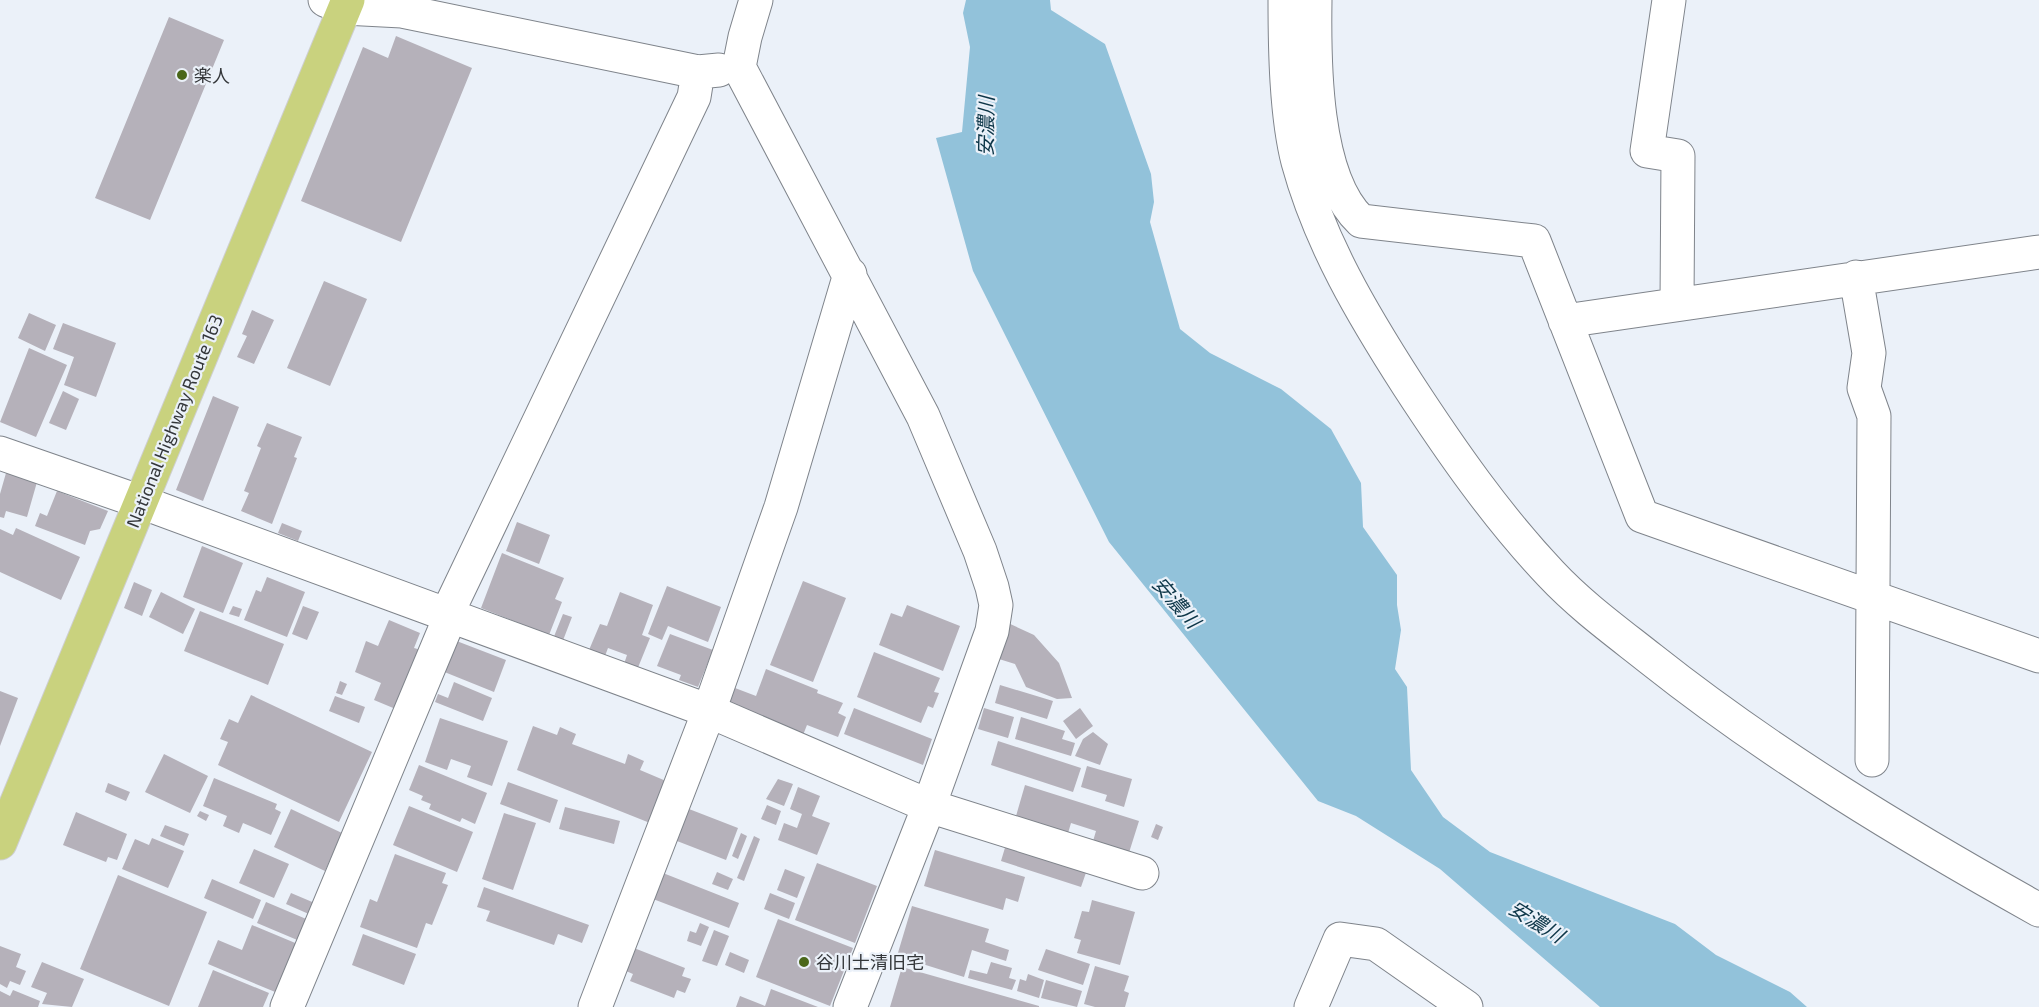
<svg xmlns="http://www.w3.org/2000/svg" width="2039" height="1007" viewBox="0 0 2039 1007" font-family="'Exo 2','Noto Sans JP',sans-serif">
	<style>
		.water { fill: #92c2da }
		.building { fill: #b5b1ba }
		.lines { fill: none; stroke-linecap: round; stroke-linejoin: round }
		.minor-casing { stroke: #7f848b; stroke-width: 35 }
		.highway-casing { stroke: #cecfd0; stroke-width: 35 }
		.minor { stroke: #fff; stroke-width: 33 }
		.highway { stroke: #c9d27e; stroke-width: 33 }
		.poi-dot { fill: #4a671a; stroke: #ebf1f9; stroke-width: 2 }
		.labels { text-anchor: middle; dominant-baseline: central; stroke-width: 4.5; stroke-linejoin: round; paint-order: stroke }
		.poi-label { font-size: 18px; fill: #34373a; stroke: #ebf1f9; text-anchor: start }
		.street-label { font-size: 18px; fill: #34373a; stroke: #ebf1f9 }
		.water-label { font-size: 20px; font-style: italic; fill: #0d3648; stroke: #ebf1f9 }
	</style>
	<rect width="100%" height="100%" fill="#ebf1f9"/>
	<path class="water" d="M 966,0 L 1050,0 L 1051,10 L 1105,44 L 1151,174 L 1154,202 L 1150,222 L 1180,329 L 1210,353 L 1281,389 L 1331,429 L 1361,483 L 1363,527 L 1397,575 L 1397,605 L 1401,630 L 1395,669 L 1407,687 L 1411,770 L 1443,817 L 1490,852 L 1675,924 L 1716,955 L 1790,992 L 1807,1007 L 1600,1007 L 1440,869 L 1356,816 L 1318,801 L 1109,542 L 973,271 L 936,138 L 962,132 L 970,47 L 963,13 Z"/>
	<path class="building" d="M 169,17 L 224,40 L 150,220 L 95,198 Z
		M 396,36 L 472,68 L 401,242 L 301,201 L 363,47 L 388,58 Z
		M 324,281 L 367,299 L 330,386 L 287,368 Z
		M 252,310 L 274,320 L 254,364 L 237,357 L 247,336 L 242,334 Z
		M 29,313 L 56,325 L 45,351 L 18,338 Z
		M 63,323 L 116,343 L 96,397 L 64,385 L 74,357 L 53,349 Z
		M 29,348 L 67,365 L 36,437 L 0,422 Z
		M 63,391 L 79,399 L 66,430 L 49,423 Z
		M 213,396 L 239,407 L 203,501 L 176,490 Z
		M 267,423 L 302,437 L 294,457 L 297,458 L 272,524 L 241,511 L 249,493 L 244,491 L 261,448 L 257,446 Z
		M 6,473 L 37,482 L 27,517 L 6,511 L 4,518 L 0,517 L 0,494 Z
		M 57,491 L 108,511 L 100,529 L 90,531 L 85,545 L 35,526 L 40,513 L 47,516 Z
		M 517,522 L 550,535 L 539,564 L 506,551 Z
		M 282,523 L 302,531 L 298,541 L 278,533 Z
		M 16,528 L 80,557 L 61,600 L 0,572 L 0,529 L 13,535 Z
		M 202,546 L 243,563 L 223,613 L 183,597 Z
		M 502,553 L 564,578 L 555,599 L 562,602 L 549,635 L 481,608 Z
		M 267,577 L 305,592 L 287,637 L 244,620 L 256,590 L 261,592 Z
		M 803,581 L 846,598 L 813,682 L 770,665 Z
		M 134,582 L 152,590 L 142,616 L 124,608 Z
		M 667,586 L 721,607 L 708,642 L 668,626 L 662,640 L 648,634 Z
		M 161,592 L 195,609 L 183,634 L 149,617 Z
		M 620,592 L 653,605 L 642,635 L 650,638 L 637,670 L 624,664 L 627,655 L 608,648 L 605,656 L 589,650 L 600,624 L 607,626 Z
		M 907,605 L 960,626 L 943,671 L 879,645 L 891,613 L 902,617 Z
		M 233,606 L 242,609 L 239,617 L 229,614 Z
		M 303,606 L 319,612 L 307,640 L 292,634 Z
		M 200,611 L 284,644 L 268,685 L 184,651 Z
		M 563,614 L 572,617 L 562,643 L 553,639 Z
		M 389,620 L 420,633 L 414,648 L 421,650 L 398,710 L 374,700 L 381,683 L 355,672 L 366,641 L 378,646 Z
		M 1008,623 L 1034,635 L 1059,663 L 1072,698 L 1057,699 L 1026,687 L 1015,664 L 999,659 Z
		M 670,634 L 713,650 L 698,687 L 679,680 L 681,675 L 657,666 Z
		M 454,640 L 506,660 L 494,692 L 442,671 Z
		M 874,652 L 940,678 L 934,692 L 939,693 L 933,708 L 928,706 L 921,723 L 857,697 Z
		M 766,669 L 818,690 L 817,693 L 843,703 L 838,713 L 846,717 L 838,737 L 807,725 L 803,735 L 728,705 L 735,688 L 756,696 Z
		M 340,681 L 347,684 L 342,695 L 336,693 Z
		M 454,682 L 492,698 L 483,721 L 435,702 L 438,694 L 448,698 Z
		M 1000,685 L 1053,701 L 1047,719 L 995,703 Z
		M 0,691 L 18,698 L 0,746 Z
		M 251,695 L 372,752 L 339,822 L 218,765 L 228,742 L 220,739 L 229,719 L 238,723 Z
		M 335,696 L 365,707 L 359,723 L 329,711 Z
		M 854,708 L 932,739 L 923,765 L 844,734 Z
		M 984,708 L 1014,717 L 1008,738 L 978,729 Z
		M 1080,708 L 1093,726 L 1076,739 L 1063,721 Z
		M 1021,717 L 1065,731 L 1062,739 L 1075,743 L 1071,756 L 1015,739 Z
		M 440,718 L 508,741 L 492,786 L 467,777 L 471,766 L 451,759 L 447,770 L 425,762 Z
		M 533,726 L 557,735 L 560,727 L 576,734 L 572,744 L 625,764 L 628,754 L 644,761 L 640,770 L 666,781 L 650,823 L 517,770 Z
		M 1093,732 L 1108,744 L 1100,765 L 1075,756 L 1083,739 Z
		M 998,741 L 1081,768 L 1073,792 L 991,765 Z
		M 164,754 L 208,776 L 190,813 L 145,792 Z
		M 419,765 L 487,793 L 475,824 L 462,818 L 460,822 L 429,809 L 431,804 L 421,800 L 423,796 L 409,790 Z
		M 1087,766 L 1132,779 L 1124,807 L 1105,801 L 1107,795 L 1081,787 Z
		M 214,778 L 277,804 L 275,809 L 281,812 L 271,835 L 243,823 L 239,833 L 223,826 L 227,816 L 203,806 Z
		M 778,779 L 793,784 L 784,806 L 766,799 Z
		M 508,782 L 558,800 L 550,823 L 500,804 Z
		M 108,783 L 130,792 L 126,801 L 105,792 Z
		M 1025,785 L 1139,821 L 1127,859 L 1091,848 L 1096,831 L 1071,823 L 1066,840 L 1014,823 Z
		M 798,787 L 820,796 L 812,816 L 830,823 L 817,855 L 778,840 L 784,823 L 797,828 L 802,814 L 790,809 Z
		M 767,805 L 781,811 L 776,825 L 761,819 Z
		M 409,806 L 473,832 L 457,872 L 393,845 Z
		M 565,807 L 620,821 L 614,844 L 559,829 Z
		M 291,809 L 342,833 L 325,871 L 274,847 Z
		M 689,809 L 738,828 L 726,860 L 677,841 Z
		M 200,811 L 209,815 L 206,821 L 197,816 Z
		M 76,812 L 127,834 L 117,860 L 108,857 L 106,862 L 63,845 Z
		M 504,813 L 536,823 L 513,890 L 482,879 Z
		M 1156,824 L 1163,827 L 1158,840 L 1151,837 Z
		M 165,825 L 189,834 L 184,846 L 160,836 Z
		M 741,833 L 747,836 L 738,859 L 732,856 Z
		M 754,836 L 760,839 L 744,881 L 737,878 Z
		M 152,838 L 184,851 L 168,888 L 122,869 L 135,839 L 149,845 Z
		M 1007,841 L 1088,867 L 1081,887 L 1001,861 Z
		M 254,849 L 289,864 L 274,898 L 239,883 Z
		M 935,850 L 1025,877 L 1018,902 L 1006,898 L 1003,910 L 924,886 Z
		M 395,854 L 446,873 L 442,883 L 448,885 L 432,925 L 426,923 L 417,948 L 360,927 L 370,899 L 377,902 Z
		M 817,863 L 877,886 L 855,943 L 795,920 Z
		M 785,869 L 805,877 L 797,898 L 777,890 Z
		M 717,872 L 733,879 L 728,890 L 712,884 Z
		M 663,873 L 739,903 L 729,928 L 653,899 Z
		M 118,875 L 207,912 L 169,1006 L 80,969 Z
		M 212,879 L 261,900 L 253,919 L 204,898 Z
		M 484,887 L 589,925 L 582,943 L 558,934 L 554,945 L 486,921 L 490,911 L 477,907 Z
		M 291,893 L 317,904 L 311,915 L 286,904 Z
		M 770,893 L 795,903 L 789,919 L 764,909 Z
		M 1092,900 L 1135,912 L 1120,965 L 1077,953 L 1081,940 L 1074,938 L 1082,911 L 1089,912 Z
		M 266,902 L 311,921 L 302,942 L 257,923 Z
		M 912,906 L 989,929 L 985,942 L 1009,950 L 1006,961 L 972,950 L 964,977 L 897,956 Z
		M 778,919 L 853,948 L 830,1006 L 756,977 Z
		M 700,923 L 709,927 L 701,946 L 687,941 L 690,931 L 696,933 Z
		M 252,925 L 300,945 L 280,994 L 208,964 L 218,940 L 242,950 Z
		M 714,930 L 729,936 L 717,966 L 702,961 Z
		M 363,934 L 416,954 L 404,985 L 352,965 Z
		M 0,946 L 21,954 L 16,967 L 26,971 L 20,985 L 10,981 L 7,988 L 0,984 Z
		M 634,948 L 685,968 L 682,976 L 691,979 L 685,993 L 677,990 L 674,998 L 630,981 L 633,974 L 626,971 Z
		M 1046,949 L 1090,964 L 1083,985 L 1038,970 Z
		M 730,952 L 749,960 L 744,973 L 725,965 Z
		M 42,962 L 84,979 L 72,1007 L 42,1004 L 47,993 L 31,987 Z
		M 991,962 L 1012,968 L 1009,978 L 1016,980 L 1012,990 L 968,978 L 970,970 L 987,974 Z
		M 1095,966 L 1129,976 L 1124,991 L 1129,993 L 1125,1007 L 1095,1007 L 1084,1004 Z
		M 902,967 L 1039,1006 L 1039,1007 L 890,1007 Z
		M 213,970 L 269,993 L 263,1007 L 198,1007 Z
		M 1028,974 L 1044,980 L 1039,998 L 1017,991 L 1020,979 L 1026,981 Z
		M 1046,980 L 1082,991 L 1077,1007 L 1041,998 Z
		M 771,989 L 818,1007 L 736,1007 L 740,996 L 765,1006 Z
		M 13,990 L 40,1001 L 38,1007 L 0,1007 L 0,991 L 10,996 Z"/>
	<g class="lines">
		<defs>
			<path id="minor" d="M 325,0 L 344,8 L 402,11 L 698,72 L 719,70
				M 756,0 L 745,37 L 739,67 L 923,416 L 980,551 L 992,587 L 996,605 L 992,631 L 929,806 L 850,1007
				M 1285,0 C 1285,48 1286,115 1298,162 C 1320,243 1363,315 1408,385 C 1451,451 1497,517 1551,574 C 1581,606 1617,632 1651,659 C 1772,755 1905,835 2039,910
				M 1315,0 C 1314,61 1314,177 1361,221 L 1534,241 L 1642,516 L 2039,656
				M 1669,0 L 1647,151 L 1678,156 L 1677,304
				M 1856,277 L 1869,353 L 1864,388 L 1874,416 L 1872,760
				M 1565,321 L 2039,252
				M 0,453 L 141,502 L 709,711 L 929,806 L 1142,873
				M 446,616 L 694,97 L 698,72
				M 287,1007 L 450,617
				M 595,1007 L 709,711 L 781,507 L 850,274
				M 1311,1007 L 1340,939 L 1376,944 L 1466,1007"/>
			<path id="highway" d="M 0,843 L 348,0"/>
		</defs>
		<use href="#minor" class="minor-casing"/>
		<use href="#highway" class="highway-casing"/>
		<use href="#minor" class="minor"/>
		<use href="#highway" class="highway"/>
	</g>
	<g class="poi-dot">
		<circle cx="182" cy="75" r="6"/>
		<circle cx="804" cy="962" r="6"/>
	</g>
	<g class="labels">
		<g class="poi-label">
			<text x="194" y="75">楽人</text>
			<text x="816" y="962">谷川士清旧宅</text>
		</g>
		<g class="street-label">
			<text transform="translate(174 421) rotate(-68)">National Highway Route 163</text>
		</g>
		<g class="water-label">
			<text transform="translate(985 126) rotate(-89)">安濃川</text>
			<text transform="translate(1177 602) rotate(49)">安濃川</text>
			<text transform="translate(1537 921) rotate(32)">安濃川</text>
		</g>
	</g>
</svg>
